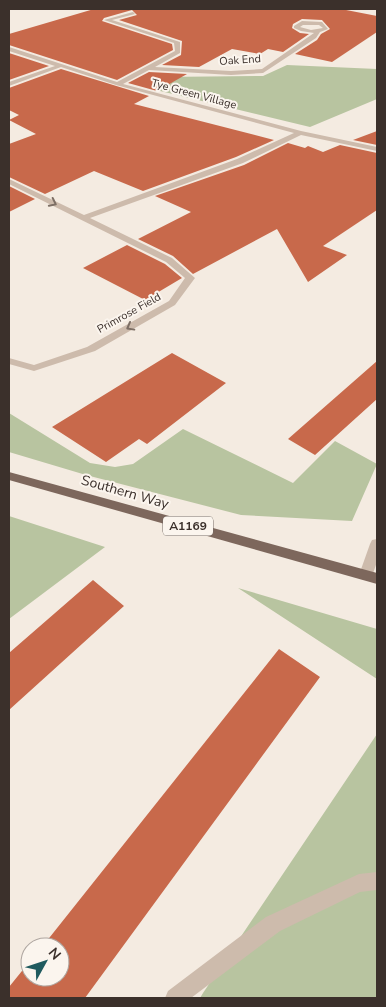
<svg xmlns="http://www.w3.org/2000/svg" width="386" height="1007" viewBox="0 0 386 1007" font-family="'Nunito Sans',sans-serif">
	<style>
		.green { fill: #b8c4a0 }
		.building { fill: #c8694b }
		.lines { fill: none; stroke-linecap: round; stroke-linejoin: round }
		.minor { fill: #cdbbac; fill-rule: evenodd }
		.major { fill: #7d675c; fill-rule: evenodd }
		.oneway { stroke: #7d6f65 }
		.labels { text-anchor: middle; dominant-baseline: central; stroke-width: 4; stroke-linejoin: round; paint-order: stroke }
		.far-street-label { font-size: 11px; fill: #3b302b; stroke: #fbf5ee }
		.shield { fill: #fbf5ee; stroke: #756b66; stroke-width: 1 }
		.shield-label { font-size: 12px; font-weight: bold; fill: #3b302b }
		.street-label { font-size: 14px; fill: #3b302b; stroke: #fbf5ee }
	</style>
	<rect width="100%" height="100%" fill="#f4ebe1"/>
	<path class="green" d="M 287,65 L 377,69 L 377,99 L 310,127 L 152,89 L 162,77 L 263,76 Z
		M 9,413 L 90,463 L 115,467 L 133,464 L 183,429 L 293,483 L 335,441 L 377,464 L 352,521 L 241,515 L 86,475 L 9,452 Z
		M 9,516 L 105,547 L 9,619 Z
		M 238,588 L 377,629 L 377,679 Z
		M 377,734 L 377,998 L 200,998 L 203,993 Z"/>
	<path class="building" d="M 94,9 L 341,9 L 377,16 L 377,32 L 332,62 L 295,54 L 317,40 L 321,34 L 330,29 L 322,20 L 302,19 L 293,24 L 292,28 L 300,33 L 309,34 L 283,52 L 268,49 L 260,54 L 232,49 L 199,67 L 162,65 L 181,55 L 182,41 L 119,20 L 137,15 L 132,10 L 104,18 L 102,21 L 172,44 L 173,50 L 117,80 L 9,45 L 9,34 Z
		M 9,53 L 49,66 L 9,80 Z
		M 61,69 L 149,96 L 134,104 L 274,140 L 236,157 L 143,191 L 94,171 L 45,194 L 9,177 L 9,144 L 36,134 L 9,120 L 19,115 L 9,110 L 9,88 Z
		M 149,72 L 187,74 L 157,91 L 128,83 Z
		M 377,131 L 377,145 L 353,140 Z
		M 288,143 L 305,148 L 308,146 L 323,152 L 340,145 L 377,153 L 377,210 L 323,246 L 347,255 L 308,282 L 277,229 L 193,274 L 173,256 L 138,239 L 191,212 L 155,196 L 244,165 Z
		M 9,186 L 35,199 L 9,212 Z
		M 127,245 L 165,264 L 182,278 L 145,300 L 83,268 Z
		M 172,353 L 226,383 L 147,444 L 139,439 L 106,462 L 52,427 Z
		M 377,361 L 377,399 L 315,455 L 288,439 Z
		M 93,580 L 124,606 L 9,710 L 9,653 Z
		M 279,649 L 320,677 L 85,998 L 9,998 L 9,987 L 30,961 L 30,977 L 60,977 L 60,947 L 42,947 Z"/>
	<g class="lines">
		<path class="minor" d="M 133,12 L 135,14 L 112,20 L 180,42 L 180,53 L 155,67 L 231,71 L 262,69 L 314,33 L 301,31 L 294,28 L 294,26 L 302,21 L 322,22 L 328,29 L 320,32 L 316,38 L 263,73 L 231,75 L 149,70 L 123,84 L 301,131 L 377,147 L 377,151 L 301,135 L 243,163 L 90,218 L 172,258 L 195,278 L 175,305 L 95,351 L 34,371 L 9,364 L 9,358 L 34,365 L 87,347 L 169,301 L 185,278 L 166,262 L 9,184 L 9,179 L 84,215 L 237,159 L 294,133 L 116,85 L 61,67 L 9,86 L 9,82 L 55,66 L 9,51 L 9,47 L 117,82 L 175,51 L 174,43 L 104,20 ZM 303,25 L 319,25 L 323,28 L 311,30 L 300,27 Z
			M 377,539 L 377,562 L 371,579 L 366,580 L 361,579 L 359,575 L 370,544 L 372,540 Z
			M 377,872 L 377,890 L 360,892 L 280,931 L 191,998 L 165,998 L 168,991 L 266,917 L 359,874 Z"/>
		<path class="major" d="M 9,472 L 377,573 L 377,584 L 9,480 Z"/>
	</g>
	<defs><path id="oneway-chevron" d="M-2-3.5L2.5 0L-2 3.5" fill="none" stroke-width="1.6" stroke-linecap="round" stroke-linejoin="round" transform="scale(1.25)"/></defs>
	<g class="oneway">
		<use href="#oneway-chevron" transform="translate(53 203) rotate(26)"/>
		<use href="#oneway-chevron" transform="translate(130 327) rotate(151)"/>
	</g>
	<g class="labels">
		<g class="far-street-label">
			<text transform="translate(240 60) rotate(-4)">Oak End</text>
			<text transform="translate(194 94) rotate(15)">Tye Green Village</text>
			<text transform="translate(129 313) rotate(-29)">Primrose Field</text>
		</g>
		<rect class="shield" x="163" y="516.5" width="50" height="19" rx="4"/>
		<g class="shield-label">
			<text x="188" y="526">A1169</text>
		</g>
		<g class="street-label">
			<text transform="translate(125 492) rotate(16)">Southern Way</text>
		</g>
	</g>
	<rect width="386" height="1007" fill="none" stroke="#3b302b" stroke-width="20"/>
	<g transform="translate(45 962) rotate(50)"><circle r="24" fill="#fbf5ee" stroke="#aea6a0"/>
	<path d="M0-4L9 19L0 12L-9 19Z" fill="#1f5a5e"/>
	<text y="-8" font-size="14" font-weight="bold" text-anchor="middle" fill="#3b302b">N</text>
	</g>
</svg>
